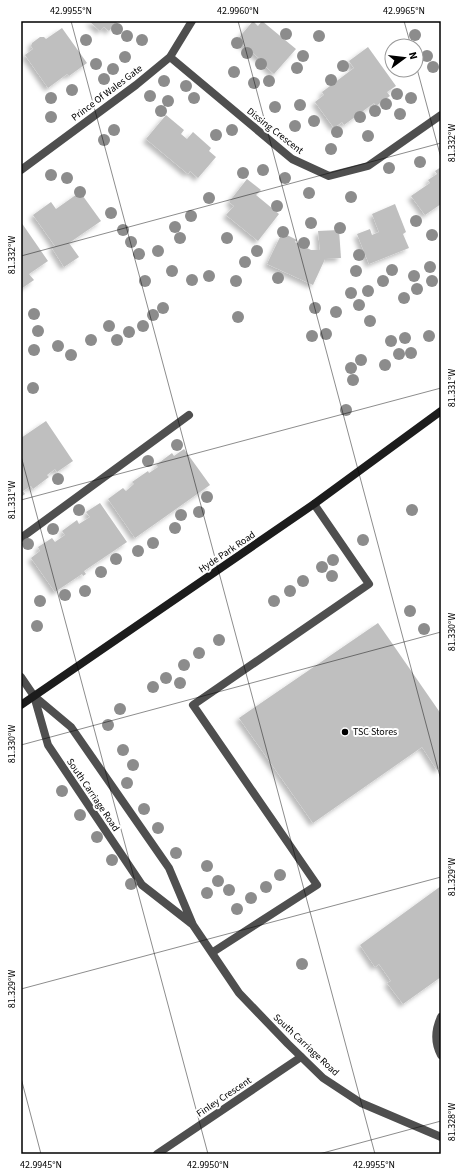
<svg xmlns="http://www.w3.org/2000/svg" width="462" height="1175" viewBox="0 0 462 1175" font-family="'Source Sans 3',sans-serif">
	<style>
		.building { fill: #bfbfbf; filter: url(#shadow) }
		.lines { fill: none; stroke-linecap: round; stroke-linejoin: round }
		.service { stroke: #4f4f4f; stroke-width: 8 }
		.minor { stroke: #4f4f4f; stroke-width: 8 }
		.tertiary { stroke: #4f4f4f; stroke-width: 8 }
		.secondary { stroke: #1c1c1c; stroke-width: 8 }
		.tree { fill: #8c8c8c }
		.ticks { fill: none; stroke: #000; stroke-width: 1; stroke-opacity: 0.45 }
		.poi-dot { fill: #000; stroke: #fff; stroke-width: 1.5 }
		.labels { text-anchor: middle; dominant-baseline: central; stroke-width: 4; stroke-linejoin: round; paint-order: stroke }
		.street-label { font-size: 10px; fill: #000; stroke: #fff }
		.poi-label { font-size: 10px; fill: #000; stroke: #fff; text-anchor: start }
		.neatline { fill: none; stroke: #000; stroke-width: 1.5 }
		.ticks-label { font-size: 10px; text-anchor: middle; fill: #000 }
	</style>
	<defs>
		<filter id="shadow"><feDropShadow dx="-3.5" dy="3.5" stdDeviation="2" flood-color="#0004"/></filter>
	</defs>
	<rect width="100%" height="100%" fill="#fff"/>
	<path class="building" d="M 89,21 L 118,21 L 109,31 L 104,27 L 100,31 Z
		M 253,21 L 258,26 L 262,21 L 296,49 L 274,74 L 264,65 L 265,63 L 237,40 Z
		M 62,28 L 87,63 L 69,76 L 67,74 L 48,88 L 25,55 L 33,49 L 31,46 L 32,43 L 40,37 L 44,37 L 46,39 Z
		M 368,47 L 396,86 L 387,92 L 390,96 L 376,106 L 374,103 L 344,125 L 342,122 L 334,128 L 315,102 L 324,95 L 322,92 L 354,68 L 349,61 Z
		M 166,115 L 184,130 L 181,134 L 187,139 L 193,132 L 211,148 L 209,151 L 216,157 L 198,178 L 190,171 L 188,174 L 146,139 Z
		M 441,167 L 441,204 L 425,215 L 411,196 L 430,183 L 428,180 L 437,174 L 435,171 Z
		M 247,179 L 261,190 L 256,195 L 279,214 L 258,241 L 226,215 L 234,206 L 229,202 Z
		M 80,192 L 101,221 L 69,243 L 79,257 L 64,267 L 52,248 L 55,246 L 33,215 L 51,202 L 56,209 Z
		M 395,204 L 406,232 L 403,234 L 409,248 L 369,264 L 357,234 L 370,229 L 372,235 L 379,232 L 372,214 Z
		M 21,222 L 48,261 L 29,274 L 34,280 L 21,289 Z
		M 339,230 L 341,258 L 325,259 L 313,285 L 267,264 L 280,237 L 283,238 L 285,234 L 297,240 L 295,242 L 311,250 L 320,250 L 318,231 Z
		M 46,421 L 73,461 L 57,472 L 55,469 L 47,475 L 49,477 L 33,489 L 31,486 L 23,491 L 25,494 L 21,497 L 21,438 Z
		M 184,449 L 210,485 L 135,538 L 108,499 L 123,488 L 126,491 L 134,484 L 132,482 L 148,471 L 149,473 L 158,467 L 156,465 L 172,453 L 174,456 Z
		M 100,503 L 127,542 L 84,571 L 86,574 L 83,576 L 82,574 L 55,592 L 31,558 L 40,551 L 38,547 L 52,538 L 55,542 L 65,535 L 62,531 L 77,520 L 79,524 L 90,517 L 86,512 Z
		M 378,623 L 441,714 L 441,767 L 437,770 L 422,747 L 313,823 L 239,718 Z
		M 441,886 L 441,977 L 403,1004 L 387,983 L 391,981 L 379,964 L 375,967 L 360,945 Z"/>
	<g class="lines">
		<path class="service" d="M 21,538 L 189,415
			M 213,952 L 317,885 L 193,705 L 369,584 L 314,504
			M 441,1017 C 435,1030 434,1042 441,1055"/>
		<path class="minor" d="M 170,57 L 292,159 L 329,176 L 368,166 L 441,115
			M 21,170 L 136,85 L 170,57 L 192,21
			M 21,677 L 34,696
			M 157,1154 L 301,1057"/>
		<path class="tertiary" d="M 34,696 L 71,727 L 169,868 L 193,925 L 239,993 L 288,1044 L 323,1078 L 361,1103 L 441,1137
			M 34,696 L 48,745 L 142,885 L 192,924"/>
		<path class="secondary" d="M 21,705 L 314,504 L 441,411"/>
	</g>
	<g class="tree">
		<circle cx="117" cy="29" r="6"/>
		<circle cx="286" cy="34" r="6"/>
		<circle cx="415" cy="35" r="6"/>
		<circle cx="127" cy="36" r="6"/>
		<circle cx="319" cy="36" r="6"/>
		<circle cx="86" cy="40" r="6"/>
		<circle cx="142" cy="40" r="6"/>
		<circle cx="237" cy="43" r="6"/>
		<circle cx="247" cy="53" r="6"/>
		<circle cx="303" cy="56" r="6"/>
		<circle cx="427" cy="56" r="6"/>
		<circle cx="125" cy="57" r="6"/>
		<circle cx="96" cy="64" r="6"/>
		<circle cx="261" cy="64" r="6"/>
		<circle cx="343" cy="66" r="6"/>
		<circle cx="433" cy="67" r="6"/>
		<circle cx="297" cy="68" r="6"/>
		<circle cx="113" cy="69" r="6"/>
		<circle cx="234" cy="72" r="6"/>
		<circle cx="104" cy="79" r="6"/>
		<circle cx="331" cy="80" r="6"/>
		<circle cx="164" cy="81" r="6"/>
		<circle cx="269" cy="81" r="6"/>
		<circle cx="254" cy="83" r="6"/>
		<circle cx="186" cy="86" r="6"/>
		<circle cx="72" cy="90" r="6"/>
		<circle cx="397" cy="94" r="6"/>
		<circle cx="150" cy="96" r="6"/>
		<circle cx="51" cy="98" r="6"/>
		<circle cx="194" cy="98" r="6"/>
		<circle cx="411" cy="98" r="6"/>
		<circle cx="168" cy="101" r="6"/>
		<circle cx="386" cy="104" r="6"/>
		<circle cx="300" cy="105" r="6"/>
		<circle cx="275" cy="107" r="6"/>
		<circle cx="161" cy="111" r="6"/>
		<circle cx="375" cy="111" r="6"/>
		<circle cx="400" cy="114" r="6"/>
		<circle cx="51" cy="117" r="6"/>
		<circle cx="360" cy="117" r="6"/>
		<circle cx="314" cy="121" r="6"/>
		<circle cx="295" cy="126" r="6"/>
		<circle cx="114" cy="130" r="6"/>
		<circle cx="232" cy="130" r="6"/>
		<circle cx="337" cy="132" r="6"/>
		<circle cx="216" cy="135" r="6"/>
		<circle cx="368" cy="136" r="6"/>
		<circle cx="104" cy="140" r="6"/>
		<circle cx="331" cy="149" r="6"/>
		<circle cx="420" cy="162" r="6"/>
		<circle cx="389" cy="168" r="6"/>
		<circle cx="263" cy="170" r="6"/>
		<circle cx="243" cy="173" r="6"/>
		<circle cx="51" cy="175" r="6"/>
		<circle cx="67" cy="178" r="6"/>
		<circle cx="285" cy="178" r="6"/>
		<circle cx="80" cy="192" r="6"/>
		<circle cx="309" cy="193" r="6"/>
		<circle cx="351" cy="197" r="6"/>
		<circle cx="209" cy="198" r="6"/>
		<circle cx="277" cy="206" r="6"/>
		<circle cx="111" cy="213" r="6"/>
		<circle cx="191" cy="216" r="6"/>
		<circle cx="416" cy="221" r="6"/>
		<circle cx="311" cy="223" r="6"/>
		<circle cx="175" cy="227" r="6"/>
		<circle cx="340" cy="228" r="6"/>
		<circle cx="123" cy="230" r="6"/>
		<circle cx="283" cy="232" r="6"/>
		<circle cx="432" cy="235" r="6"/>
		<circle cx="180" cy="238" r="6"/>
		<circle cx="227" cy="238" r="6"/>
		<circle cx="131" cy="242" r="6"/>
		<circle cx="304" cy="243" r="6"/>
		<circle cx="158" cy="251" r="6"/>
		<circle cx="257" cy="251" r="6"/>
		<circle cx="139" cy="254" r="6"/>
		<circle cx="359" cy="255" r="6"/>
		<circle cx="245" cy="262" r="6"/>
		<circle cx="430" cy="267" r="6"/>
		<circle cx="392" cy="270" r="6"/>
		<circle cx="172" cy="271" r="6"/>
		<circle cx="356" cy="271" r="6"/>
		<circle cx="209" cy="276" r="6"/>
		<circle cx="414" cy="276" r="6"/>
		<circle cx="278" cy="278" r="6"/>
		<circle cx="192" cy="280" r="6"/>
		<circle cx="145" cy="281" r="6"/>
		<circle cx="236" cy="281" r="6"/>
		<circle cx="383" cy="281" r="6"/>
		<circle cx="432" cy="281" r="6"/>
		<circle cx="417" cy="289" r="6"/>
		<circle cx="368" cy="291" r="6"/>
		<circle cx="351" cy="293" r="6"/>
		<circle cx="404" cy="298" r="6"/>
		<circle cx="359" cy="305" r="6"/>
		<circle cx="163" cy="308" r="6"/>
		<circle cx="315" cy="308" r="6"/>
		<circle cx="336" cy="312" r="6"/>
		<circle cx="34" cy="314" r="6"/>
		<circle cx="153" cy="315" r="6"/>
		<circle cx="238" cy="317" r="6"/>
		<circle cx="370" cy="321" r="6"/>
		<circle cx="109" cy="326" r="6"/>
		<circle cx="143" cy="326" r="6"/>
		<circle cx="38" cy="331" r="6"/>
		<circle cx="129" cy="332" r="6"/>
		<circle cx="326" cy="334" r="6"/>
		<circle cx="312" cy="336" r="6"/>
		<circle cx="429" cy="336" r="6"/>
		<circle cx="405" cy="338" r="6"/>
		<circle cx="91" cy="340" r="6"/>
		<circle cx="117" cy="340" r="6"/>
		<circle cx="391" cy="341" r="6"/>
		<circle cx="58" cy="346" r="6"/>
		<circle cx="34" cy="350" r="6"/>
		<circle cx="411" cy="353" r="6"/>
		<circle cx="399" cy="354" r="6"/>
		<circle cx="71" cy="355" r="6"/>
		<circle cx="361" cy="360" r="6"/>
		<circle cx="385" cy="365" r="6"/>
		<circle cx="351" cy="368" r="6"/>
		<circle cx="353" cy="380" r="6"/>
		<circle cx="33" cy="388" r="6"/>
		<circle cx="346" cy="410" r="6"/>
		<circle cx="177" cy="445" r="6"/>
		<circle cx="148" cy="461" r="6"/>
		<circle cx="58" cy="479" r="6"/>
		<circle cx="207" cy="497" r="6"/>
		<circle cx="79" cy="510" r="6"/>
		<circle cx="412" cy="510" r="6"/>
		<circle cx="199" cy="512" r="6"/>
		<circle cx="181" cy="515" r="6"/>
		<circle cx="175" cy="528" r="6"/>
		<circle cx="53" cy="529" r="6"/>
		<circle cx="363" cy="540" r="6"/>
		<circle cx="153" cy="543" r="6"/>
		<circle cx="28" cy="544" r="6"/>
		<circle cx="138" cy="551" r="6"/>
		<circle cx="116" cy="559" r="6"/>
		<circle cx="333" cy="560" r="6"/>
		<circle cx="322" cy="567" r="6"/>
		<circle cx="101" cy="572" r="6"/>
		<circle cx="332" cy="576" r="6"/>
		<circle cx="303" cy="581" r="6"/>
		<circle cx="85" cy="591" r="6"/>
		<circle cx="290" cy="591" r="6"/>
		<circle cx="65" cy="595" r="6"/>
		<circle cx="40" cy="601" r="6"/>
		<circle cx="274" cy="601" r="6"/>
		<circle cx="410" cy="611" r="6"/>
		<circle cx="37" cy="626" r="6"/>
		<circle cx="424" cy="629" r="6"/>
		<circle cx="219" cy="640" r="6"/>
		<circle cx="199" cy="653" r="6"/>
		<circle cx="184" cy="665" r="6"/>
		<circle cx="166" cy="678" r="6"/>
		<circle cx="180" cy="683" r="6"/>
		<circle cx="153" cy="687" r="6"/>
		<circle cx="120" cy="709" r="6"/>
		<circle cx="108" cy="725" r="6"/>
		<circle cx="123" cy="750" r="6"/>
		<circle cx="133" cy="765" r="6"/>
		<circle cx="127" cy="783" r="6"/>
		<circle cx="62" cy="791" r="6"/>
		<circle cx="144" cy="809" r="6"/>
		<circle cx="80" cy="815" r="6"/>
		<circle cx="158" cy="828" r="6"/>
		<circle cx="97" cy="837" r="6"/>
		<circle cx="176" cy="853" r="6"/>
		<circle cx="112" cy="860" r="6"/>
		<circle cx="207" cy="866" r="6"/>
		<circle cx="280" cy="875" r="6"/>
		<circle cx="218" cy="881" r="6"/>
		<circle cx="131" cy="884" r="6"/>
		<circle cx="266" cy="887" r="6"/>
		<circle cx="229" cy="890" r="6"/>
		<circle cx="207" cy="893" r="6"/>
		<circle cx="251" cy="898" r="6"/>
		<circle cx="237" cy="909" r="6"/>
		<circle cx="302" cy="964" r="6"/>
	</g>
	<path class="ticks" d="M 71,21 L 375,1154M 238,21 L 441,780M 404,21 L 411,46M 416,65 L 441,158M 21,256 L 441,143M 21,456 L 208,1154M 21,500 L 441,388M 21,745 L 441,632M 21,989 L 441,877M 21,1078 L 41,1154M 319,1154 L 441,1121"/>
	<circle class="poi-dot" cx="345" cy="732" r="4"/>
	<g class="labels">
		<g class="street-label">
			<text transform="translate(107 93) rotate(-37)">Prince Of Wales Gate</text>
			<text transform="translate(275 131) rotate(38)">Dissing Crescent</text>
			<text transform="translate(227 552) rotate(-34)">Hyde Park Road</text>
			<text transform="translate(93 795) rotate(56)">South Carriage Road</text>
			<text transform="translate(306 1045) rotate(43)">South Carriage Road</text>
			<text transform="translate(224 1097) rotate(-34)">Finley Crescent</text>
		</g>
		<g class="poi-label">
			<text x="353" y="732">TSC Stores</text>
		</g>
	</g>
	<rect width="462" height="1175" fill="none" stroke="#ffffff" stroke-width="44"/>
	<g transform="translate(404 58) rotate(75)"><circle r="19" fill="#ffffff" stroke="#999999"/>
	<path d="M0-3L7 15L0 10L-7 15Z" fill="#000000"/>
	<text y="-6" font-size="11" font-weight="bold" text-anchor="middle" fill="#000000">N</text>
	</g>
	<rect x="22" y="22" width="418" height="1131" class="neatline"/>
	<g class="ticks-label">
		<text x="71" y="14">42.9955°N</text>
		<text x="238" y="14">42.9960°N</text>
		<text x="404" y="14">42.9965°N</text>
		<text transform="translate(451 143) rotate(-90)" y="4">81.332°W</text>
		<text transform="translate(11 255) rotate(-90)" y="4">81.332°W</text>
		<text transform="translate(451 388) rotate(-90)" y="4">81.331°W</text>
		<text transform="translate(11 500) rotate(-90)" y="4">81.331°W</text>
		<text transform="translate(451 632) rotate(-90)" y="4">81.330°W</text>
		<text transform="translate(11 744) rotate(-90)" y="4">81.330°W</text>
		<text transform="translate(451 877) rotate(-90)" y="4">81.329°W</text>
		<text transform="translate(11 989) rotate(-90)" y="4">81.329°W</text>
		<text transform="translate(451 1122) rotate(-90)" y="4">81.328°W</text>
		<text x="41" y="1168">42.9945°N</text>
		<text x="208" y="1168">42.9950°N</text>
		<text x="374" y="1168">42.9955°N</text>
	</g>
</svg>
